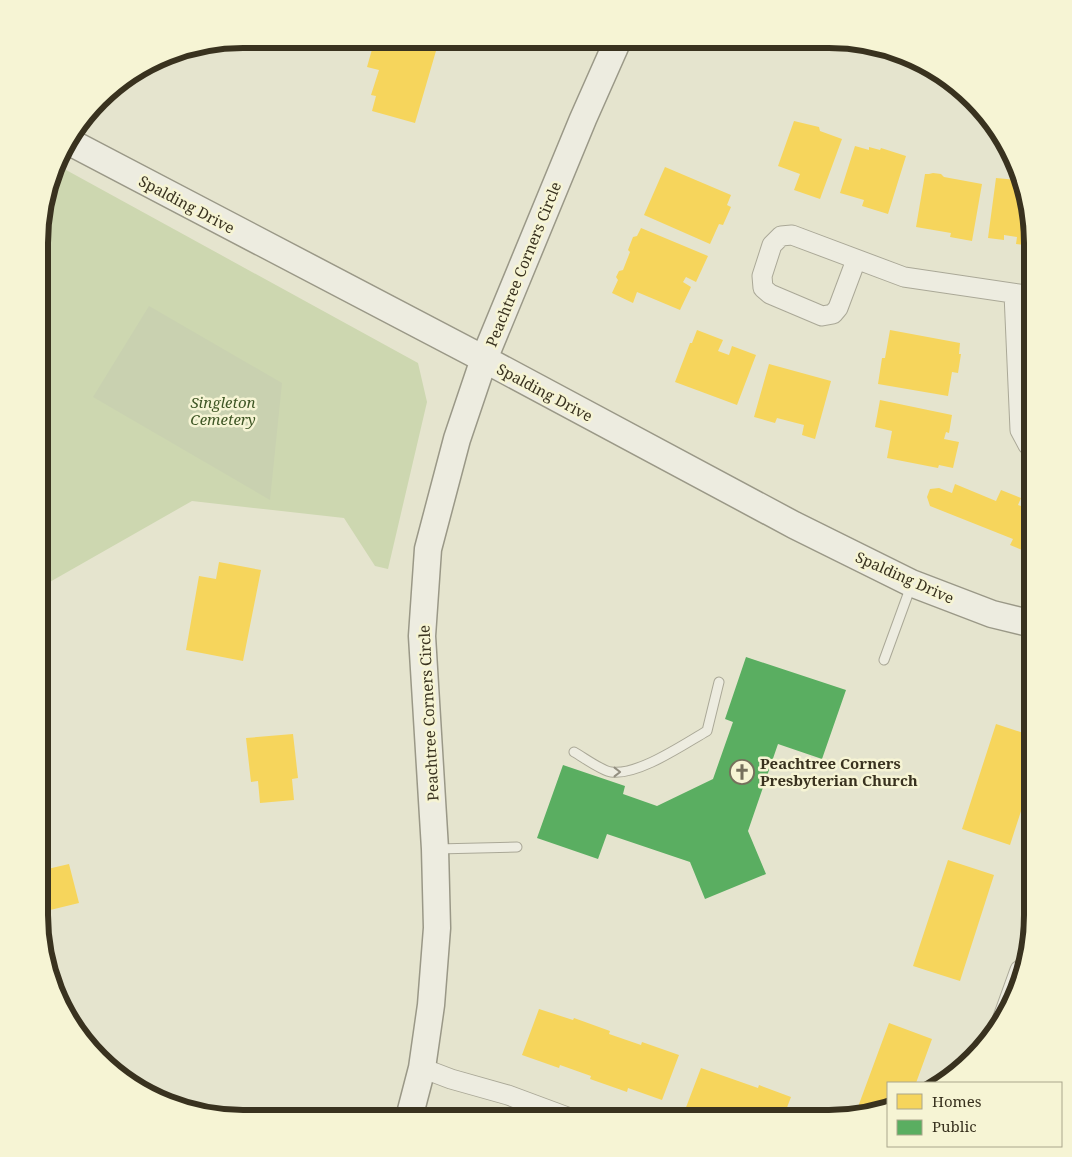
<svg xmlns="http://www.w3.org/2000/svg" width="1072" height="1157" viewBox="0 0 1072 1157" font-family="'Noto Serif',serif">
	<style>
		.green { fill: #cdd7b0 }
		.cemetery { fill: #c9d1b0 }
		.homes { fill: #f6d55c }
		.public { fill: #5aae61 }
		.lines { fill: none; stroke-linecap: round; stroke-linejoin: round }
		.lane-casing { stroke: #aaa897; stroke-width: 11 }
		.street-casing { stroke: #aaa897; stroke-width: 21 }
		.secondary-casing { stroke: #9a9887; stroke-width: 29 }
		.lane { stroke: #edece0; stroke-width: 9 }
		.street { stroke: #edece0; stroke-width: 19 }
		.secondary { stroke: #edece0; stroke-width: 26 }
		.oneway { stroke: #938f80 }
		.labels { text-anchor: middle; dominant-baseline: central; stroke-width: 5; stroke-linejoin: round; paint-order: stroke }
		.street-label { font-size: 15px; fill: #39321f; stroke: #f6f4d4 }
		.park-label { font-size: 15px; font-style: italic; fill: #3e5625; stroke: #f6f4d4 }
		.poi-label { font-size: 15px; font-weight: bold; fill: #39321f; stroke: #f6f4d4; text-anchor: start }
		.rim { fill: none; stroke: #39321f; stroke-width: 6 }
	</style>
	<rect width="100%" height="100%" fill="#e5e4ce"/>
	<path class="green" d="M 57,165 L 418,363 L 427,402 L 388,569 L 375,566 L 344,518 L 192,501 L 41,587 L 43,203 Z"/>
	<path class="cemetery" d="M 149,306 L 282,383 L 270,500 L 93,397 Z"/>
	<path class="homes" d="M 375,39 L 421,39 L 438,44 L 415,123 L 372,111 L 376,96 L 371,95 L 379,70 L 367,67 Z
		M 794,121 L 819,127 L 820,131 L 842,139 L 820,199 L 794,190 L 800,174 L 778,166 Z
		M 855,146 L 869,150 L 869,147 L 880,150 L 881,148 L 906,156 L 888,214 L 862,206 L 864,200 L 840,193 Z
		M 665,167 L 731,195 L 727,205 L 731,207 L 723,225 L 719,224 L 710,244 L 644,215 Z
		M 933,173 L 941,174 L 944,177 L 982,184 L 972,241 L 950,237 L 951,233 L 916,227 L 925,174 L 929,174 Z
		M 1018,174 L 1021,174 L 1023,178 L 1033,230 L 1033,246 L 1016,244 L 1017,237 L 1004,235 L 1004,240 L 988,238 L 996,178 L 1017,180 Z
		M 641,228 L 708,256 L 696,282 L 686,277 L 683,282 L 691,287 L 680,310 L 637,292 L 633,303 L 612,293 L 618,280 L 616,277 L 619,271 L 623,270 L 630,252 L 628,250 L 633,237 L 637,236 Z
		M 697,330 L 723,340 L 718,351 L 729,355 L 732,346 L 756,355 L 737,405 L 675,382 L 690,343 L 692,343 Z
		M 890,330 L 960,343 L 959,354 L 961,354 L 958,373 L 952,372 L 948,396 L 878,384 L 882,358 L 885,358 Z
		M 769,364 L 831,381 L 815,439 L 802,435 L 804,425 L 777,418 L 775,423 L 754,417 Z
		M 880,400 L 952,415 L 949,433 L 946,432 L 944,439 L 959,442 L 953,468 L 939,465 L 938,468 L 887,458 L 892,431 L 875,427 Z
		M 955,484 L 996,501 L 1001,490 L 1021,498 L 1018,505 L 1033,510 L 1033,528 L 1030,536 L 1033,537 L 1032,554 L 1010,545 L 1013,539 L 930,506 L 927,497 L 930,489 L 939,488 L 952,493 Z
		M 219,562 L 261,570 L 243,661 L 186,650 L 199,576 L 216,579 Z
		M 996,724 L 1033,736 L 1033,774 L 1010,845 L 962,829 Z
		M 293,734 L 298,778 L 292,779 L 294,800 L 260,803 L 258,781 L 251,782 L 246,738 Z
		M 948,860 L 994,875 L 960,981 L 913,966 Z
		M 69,864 L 79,903 L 46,911 L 39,886 L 39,871 Z
		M 539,1009 L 573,1020 L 574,1018 L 610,1031 L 609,1034 L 641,1045 L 642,1042 L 679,1055 L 662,1100 L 628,1088 L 627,1092 L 590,1079 L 591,1076 L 560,1065 L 559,1068 L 522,1055 Z
		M 889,1023 L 932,1039 L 916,1083 L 888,1083 L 888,1109 L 855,1115 Z
		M 701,1068 L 758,1088 L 759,1085 L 791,1097 L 783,1118 L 706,1118 L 685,1110 Z"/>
	<path class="public" d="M 746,657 L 846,690 L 822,759 L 778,744 L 748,831 L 766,874 L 705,899 L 690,862 L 607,834 L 598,859 L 537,838 L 563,765 L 625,786 L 623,794 L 657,806 L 713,779 L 733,722 L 725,719 Z"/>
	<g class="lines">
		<defs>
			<path id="lane" d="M 884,660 L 911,586
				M 574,752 C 583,757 602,771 611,772 C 638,776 684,744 707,731 L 719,682
				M 437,849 L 517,847"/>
			<path id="street" d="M 856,260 L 838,308 L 833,314 L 822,316 L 770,294 L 763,288 L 762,276 L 772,245 L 781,236 L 792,235 L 904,277 L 1033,296
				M 1014,294 L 1020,430 L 1028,445 L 1033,448
				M 1002,1020 L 1020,970
				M 422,1068 L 451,1079 L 508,1095 L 570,1118"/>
			<path id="secondary" d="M 66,140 L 484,359 L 794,525 L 911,583 L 992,614 L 1033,624
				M 409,1118 L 422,1068 L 431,1005 L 437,928 L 435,849 L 422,636 L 428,549 L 457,439 L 484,359 L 583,119 L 618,40"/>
		</defs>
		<use href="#lane" class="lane-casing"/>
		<use href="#street" class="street-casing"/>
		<use href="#secondary" class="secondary-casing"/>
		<use href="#lane" class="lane"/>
		<use href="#street" class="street"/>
		<use href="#secondary" class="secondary"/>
	</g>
	<defs><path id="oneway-chevron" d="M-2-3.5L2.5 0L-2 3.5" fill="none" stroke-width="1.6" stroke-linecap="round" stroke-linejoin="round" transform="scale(1.25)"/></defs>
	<use class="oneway" href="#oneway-chevron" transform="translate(617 772)"/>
	<defs>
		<symbol id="church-ring" viewBox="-11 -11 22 22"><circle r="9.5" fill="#f6f4d4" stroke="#75705c" stroke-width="1.5"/><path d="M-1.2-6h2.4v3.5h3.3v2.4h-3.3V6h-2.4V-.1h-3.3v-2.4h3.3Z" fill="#75705c"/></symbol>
	</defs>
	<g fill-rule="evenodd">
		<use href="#church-ring" x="728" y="758" width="28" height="28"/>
	</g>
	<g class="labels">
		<g class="street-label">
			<text transform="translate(187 204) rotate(28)">Spalding Drive</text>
			<text transform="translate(523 264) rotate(-68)">Peachtree Corners Circle</text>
			<text transform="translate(545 392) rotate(28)">Spalding Drive</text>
			<text transform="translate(905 577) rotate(24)">Spalding Drive</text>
			<text transform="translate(428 713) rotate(-93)">Peachtree Corners Circle</text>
		</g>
		<g class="park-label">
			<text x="223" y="402">Singleton<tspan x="223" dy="17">Cemetery</tspan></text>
		</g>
		<g class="poi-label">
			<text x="760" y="763">Peachtree Corners<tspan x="760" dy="17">Presbyterian Church</tspan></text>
		</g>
	</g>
	<path d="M0 0H1072V1157H0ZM243 48H829A195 195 0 0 1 1024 243V915A195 195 0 0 1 829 1110H243A195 195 0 0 1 48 915V243A195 195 0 0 1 243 48Z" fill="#f6f4d4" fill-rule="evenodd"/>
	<path class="rim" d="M243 48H829A195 195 0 0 1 1024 243V915A195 195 0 0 1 829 1110H243A195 195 0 0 1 48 915V243A195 195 0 0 1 243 48Z"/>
	<rect x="887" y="1082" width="175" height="65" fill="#f6f4d4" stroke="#aaa68c"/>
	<rect x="897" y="1094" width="25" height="15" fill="#f6d55c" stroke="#aaa68c"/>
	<text x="932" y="1107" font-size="15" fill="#39321f">Homes</text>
	<rect x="897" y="1120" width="25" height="15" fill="#5aae61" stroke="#aaa68c"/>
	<text x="932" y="1132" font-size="15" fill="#39321f">Public</text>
</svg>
